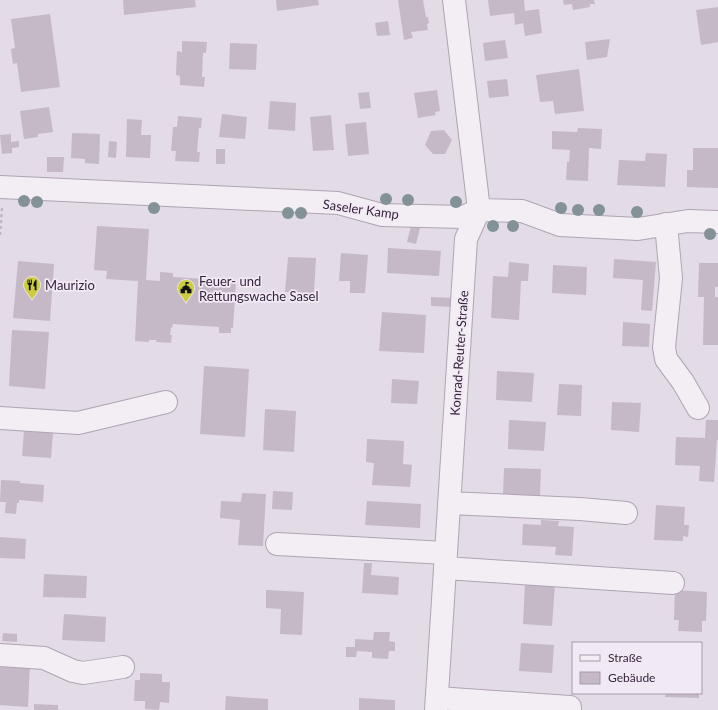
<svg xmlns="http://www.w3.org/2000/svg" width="718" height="710" viewBox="0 0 718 710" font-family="Lato,sans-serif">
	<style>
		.building { fill: #c5b9c8 }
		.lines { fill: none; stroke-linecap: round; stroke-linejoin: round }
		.minor-casing { stroke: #afa4b3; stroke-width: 24 }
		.path { stroke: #beb6c0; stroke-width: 2.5; stroke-dasharray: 3 3; stroke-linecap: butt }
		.minor { stroke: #f3eef4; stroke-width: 22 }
		.tree { fill: #829297 }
		.labels { text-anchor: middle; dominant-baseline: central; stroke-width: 3.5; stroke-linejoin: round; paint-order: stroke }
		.street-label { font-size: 13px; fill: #37253c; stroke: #f1eaf4 }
		.poi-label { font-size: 13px; fill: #37253c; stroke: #f1eaf4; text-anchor: start }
	</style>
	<rect width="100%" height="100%" fill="#e3dbe6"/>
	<path class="building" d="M 123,0 L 195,0 L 196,7 L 124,15 Z
		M 276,0 L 318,0 L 319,5 L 277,11 Z
		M 398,0 L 423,0 L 426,17 L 428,17 L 429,23 L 427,24 L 428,30 L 411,32 L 413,38 L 404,40 Z
		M 488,0 L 524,0 L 525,11 L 539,9 L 542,33 L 525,36 L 523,23 L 515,25 L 514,13 L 490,16 Z
		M 563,0 L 594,0 L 595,4 L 590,4 L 590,7 L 573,10 L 572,4 L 564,5 Z
		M 718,7 L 718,42 L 701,45 L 696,10 Z
		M 50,14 L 60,87 L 21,92 L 17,63 L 13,64 L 11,49 L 15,48 L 11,19 Z
		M 388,21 L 390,35 L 377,36 L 375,23 Z
		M 610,39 L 607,57 L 587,60 L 585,42 Z
		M 505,40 L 508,58 L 485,61 L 483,43 Z
		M 182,41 L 207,42 L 206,53 L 203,53 L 202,77 L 205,77 L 204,87 L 180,85 L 180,76 L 176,75 L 177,51 L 182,52 Z
		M 230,43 L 257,44 L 256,70 L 229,69 Z
		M 579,69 L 584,111 L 555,114 L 553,101 L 540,102 L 536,75 Z
		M 507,79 L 509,96 L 489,98 L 487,81 Z
		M 437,90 L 440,111 L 435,112 L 436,115 L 418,118 L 414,93 Z
		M 369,92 L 371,108 L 360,109 L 358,93 Z
		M 270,101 L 296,103 L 295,131 L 268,129 Z
		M 49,107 L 53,132 L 38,134 L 38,137 L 24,139 L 20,111 Z
		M 222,114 L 247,117 L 245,139 L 219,137 Z
		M 331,115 L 334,150 L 313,151 L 310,117 Z
		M 178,116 L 202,118 L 201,128 L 199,128 L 197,152 L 200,152 L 199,162 L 175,161 L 176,151 L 171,151 L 173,127 L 177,127 Z
		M 127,119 L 142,120 L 141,135 L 151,135 L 150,158 L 126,157 Z
		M 366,122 L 369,154 L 348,156 L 345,124 Z
		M 578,128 L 602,129 L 601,149 L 589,148 L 588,181 L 566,180 L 567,162 L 569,162 L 570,150 L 552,149 L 552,131 L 577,132 Z
		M 444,130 L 452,140 L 445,154 L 433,154 L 425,145 L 431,131 Z
		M 72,133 L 100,134 L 99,164 L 85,163 L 85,159 L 71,158 Z
		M 11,134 L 11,142 L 19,141 L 19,147 L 12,148 L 12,153 L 2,154 L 0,135 Z
		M 109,141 L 117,142 L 116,158 L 108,157 Z
		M 693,148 L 718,148 L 718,188 L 687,187 L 687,170 L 693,170 Z
		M 216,149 L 225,149 L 225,164 L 216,164 Z
		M 646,153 L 667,154 L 665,187 L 617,185 L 619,160 L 645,161 Z
		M 47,157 L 64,157 L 63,172 L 47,172 Z
		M 97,226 L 149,229 L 146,280 L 160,281 L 160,272 L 173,273 L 173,277 L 236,281 L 233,328 L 231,328 L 231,333 L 219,333 L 219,327 L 173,324 L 172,328 L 171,327 L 170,335 L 172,335 L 171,343 L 156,342 L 157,340 L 149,340 L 149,342 L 135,341 L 138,281 L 106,279 L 107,271 L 94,270 Z
		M 411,226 L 420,228 L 416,244 L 407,242 Z
		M 388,248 L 441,251 L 439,276 L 387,273 Z
		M 341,253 L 368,255 L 365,293 L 350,293 L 350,281 L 339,281 Z
		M 288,257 L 316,258 L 314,293 L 285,292 Z
		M 614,259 L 656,262 L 652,311 L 641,310 L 643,280 L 613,278 Z
		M 18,261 L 54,264 L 50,321 L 13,318 Z
		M 509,262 L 529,264 L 528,281 L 521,281 L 519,320 L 491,318 L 493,276 L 508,277 Z
		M 699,263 L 718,263 L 718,287 L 715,287 L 715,297 L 718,297 L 718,345 L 703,345 L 704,297 L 698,297 Z
		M 553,265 L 587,267 L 586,295 L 552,293 Z
		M 431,297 L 454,298 L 454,307 L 431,306 Z
		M 382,312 L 426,315 L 424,353 L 379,351 Z
		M 623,322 L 650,324 L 649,347 L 622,346 Z
		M 12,330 L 49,332 L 45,389 L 9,386 Z
		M 204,366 L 249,369 L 245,437 L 200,434 Z
		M 497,371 L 534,373 L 532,402 L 496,400 Z
		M 392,379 L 419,381 L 417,404 L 391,403 Z
		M 559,384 L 582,385 L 581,416 L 557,415 Z
		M 612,402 L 641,403 L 639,432 L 611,430 Z
		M 265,409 L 296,411 L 294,452 L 263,450 Z
		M 509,420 L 546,422 L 544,451 L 508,449 Z
		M 706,420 L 718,420 L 718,440 L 717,440 L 714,482 L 699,481 L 700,466 L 675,465 L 676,437 L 705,438 Z
		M 24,431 L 53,433 L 51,458 L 22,456 Z
		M 367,439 L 404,441 L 403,464 L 412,465 L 410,487 L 372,485 L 374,463 L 366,462 Z
		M 504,468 L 541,469 L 540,496 L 503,494 Z
		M 1,480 L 20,481 L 20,483 L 44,485 L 43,502 L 19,500 L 19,503 L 17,503 L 16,514 L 5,513 L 6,502 L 0,502 Z
		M 273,491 L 293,492 L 292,510 L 272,509 Z
		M 242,493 L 266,494 L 263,546 L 238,545 L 240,520 L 220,518 L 221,501 L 241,502 Z
		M 367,501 L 421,504 L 420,528 L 365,525 Z
		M 656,505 L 685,507 L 684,525 L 689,525 L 688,537 L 683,536 L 683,541 L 654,540 Z
		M 541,520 L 559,521 L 558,526 L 574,527 L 572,556 L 555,555 L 556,547 L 522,545 L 523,524 L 541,525 Z
		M 0,537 L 26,539 L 25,559 L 0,558 Z
		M 364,563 L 372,563 L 371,575 L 399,577 L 398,595 L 362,593 Z
		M 44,574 L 87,576 L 86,598 L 43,597 Z
		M 525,582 L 555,584 L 552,626 L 523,624 Z
		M 266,590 L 304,592 L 302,635 L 280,634 L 281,609 L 266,608 Z
		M 675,590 L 707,592 L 706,621 L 702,621 L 702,632 L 678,631 L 679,620 L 674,620 Z
		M 64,614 L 106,617 L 105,642 L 62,640 Z
		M 374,632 L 390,632 L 389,641 L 395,642 L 395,651 L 389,651 L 388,659 L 372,658 L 372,652 L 357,651 L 356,657 L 346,657 L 346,647 L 355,647 L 355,639 L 373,640 Z
		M 3,633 L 17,634 L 17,642 L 2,641 Z
		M 521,643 L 554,645 L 552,673 L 519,671 Z
		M 0,661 L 30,663 L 28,707 L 0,705 Z
		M 140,673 L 162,674 L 162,682 L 170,682 L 169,703 L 160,702 L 159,710 L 145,709 L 145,701 L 134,701 L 135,680 L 140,680 Z
		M 666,693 L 699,693 L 699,698 L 665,697 Z
		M 226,696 L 268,699 L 268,710 L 225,710 Z
		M 359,698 L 395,700 L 395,710 L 359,710 Z
		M 34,704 L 58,705 L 58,710 L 34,710 Z"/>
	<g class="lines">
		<defs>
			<path id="minor" d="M 0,187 L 338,203 L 382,215 L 463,217 L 479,210 L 522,211 L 560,225 L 638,229 L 688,221 L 718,222
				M 666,224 L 671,278 L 664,347 L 666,359 L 683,382 L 698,408
				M 0,418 L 78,423 L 166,402
				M 449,503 L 580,509 L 626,513
				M 277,544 L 446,553
				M 445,568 L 673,583
				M 0,655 L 44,658 L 73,671 L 83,673 L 123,667
				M 437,698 L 570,707
				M 436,710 L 466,239 L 479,210 L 454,0"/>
		</defs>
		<use href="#minor" class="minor-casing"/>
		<path class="path" d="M 0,235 L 2,209 L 4,209"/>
		<use href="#minor" class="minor"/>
	</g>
	<g class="tree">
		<circle cx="386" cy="199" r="6"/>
		<circle cx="408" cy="200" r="6"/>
		<circle cx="24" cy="201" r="6"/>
		<circle cx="37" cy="202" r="6"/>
		<circle cx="456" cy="202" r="6"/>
		<circle cx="154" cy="208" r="6"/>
		<circle cx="561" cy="208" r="6"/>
		<circle cx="578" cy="210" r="6"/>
		<circle cx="599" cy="210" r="6"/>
		<circle cx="637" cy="212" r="6"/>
		<circle cx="288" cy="213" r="6"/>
		<circle cx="301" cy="213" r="6"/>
		<circle cx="493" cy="226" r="6"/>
		<circle cx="513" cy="226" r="6"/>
		<circle cx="710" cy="234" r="6"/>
	</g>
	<defs>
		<symbol id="restaurant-pin" viewBox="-11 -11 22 30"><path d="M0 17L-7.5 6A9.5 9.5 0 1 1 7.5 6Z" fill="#cbcd3e" stroke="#f1eaf4"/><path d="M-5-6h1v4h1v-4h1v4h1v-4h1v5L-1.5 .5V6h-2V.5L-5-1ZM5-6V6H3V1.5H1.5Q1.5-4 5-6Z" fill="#111"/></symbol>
		<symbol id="civic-pin" viewBox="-11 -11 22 30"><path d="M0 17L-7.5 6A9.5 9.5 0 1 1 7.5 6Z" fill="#cbcd3e" stroke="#f1eaf4"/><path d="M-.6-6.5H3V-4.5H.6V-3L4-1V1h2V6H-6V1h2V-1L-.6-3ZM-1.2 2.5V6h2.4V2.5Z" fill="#111"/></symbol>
	</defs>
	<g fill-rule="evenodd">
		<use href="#restaurant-pin" x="22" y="275" width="20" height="27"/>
		<use href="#civic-pin" x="176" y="278" width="20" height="27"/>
	</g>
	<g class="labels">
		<g class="street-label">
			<text transform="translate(361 209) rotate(8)">Saseler Kamp</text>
			<text transform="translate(459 353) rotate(-86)">Konrad-Reuter-Straße</text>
		</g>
		<g class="poi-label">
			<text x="199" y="281">Feuer- und<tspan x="199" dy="15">Rettungswache Sasel</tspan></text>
			<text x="45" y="285">Maurizio</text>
		</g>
	</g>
	<rect x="572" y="642" width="130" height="52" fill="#f1eaf4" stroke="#a79baa"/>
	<rect x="580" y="655" width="20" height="6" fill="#f3eef4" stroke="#a79baa"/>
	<text x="608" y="662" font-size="12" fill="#37253c">Straße</text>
	<rect x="580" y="672" width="20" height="12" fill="#c5b9c8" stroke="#a79baa"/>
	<text x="608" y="682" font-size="12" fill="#37253c">Gebäude</text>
</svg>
